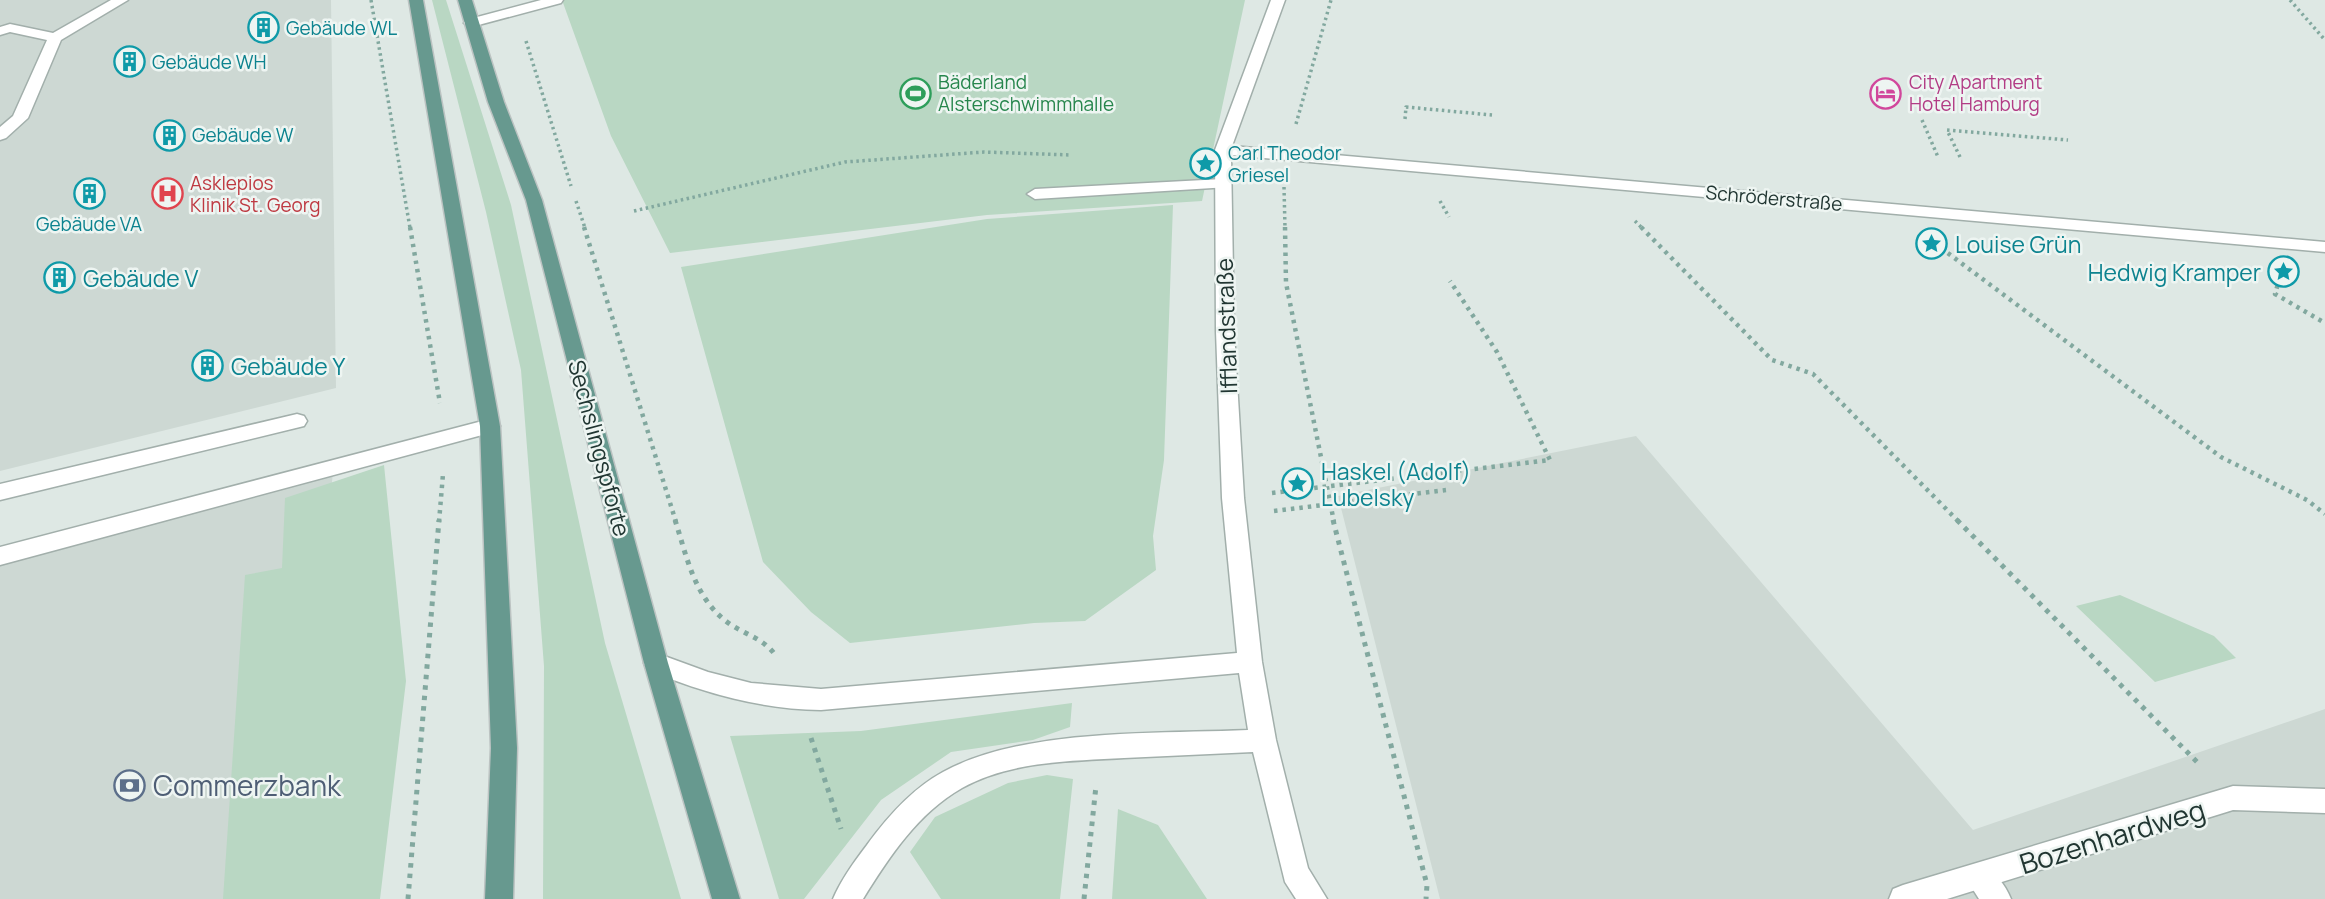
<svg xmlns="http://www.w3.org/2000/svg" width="2325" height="899" viewBox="0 0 2325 899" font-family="Manrope,sans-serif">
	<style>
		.built { fill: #cdd8d3 }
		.green { fill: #b9d7c3 }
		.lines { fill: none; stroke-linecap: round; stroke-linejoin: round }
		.service-casing { stroke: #a2afab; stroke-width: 3 }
		.minor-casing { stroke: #a2afab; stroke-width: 3 }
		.primary-casing { stroke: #bcc3c2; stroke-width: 3 }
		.path-far2 { stroke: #82a89f; stroke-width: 3.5; stroke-dasharray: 2.5 3.5; stroke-linecap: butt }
		.path-far1 { stroke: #82a89f; stroke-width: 4.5; stroke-dasharray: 3.5 5; stroke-linecap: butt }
		.path { stroke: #82a89f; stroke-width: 5; stroke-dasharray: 4.5 6; stroke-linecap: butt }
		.service { fill: #fff; fill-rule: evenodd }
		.minor { fill: #fff; fill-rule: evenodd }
		.primary { fill: #67998f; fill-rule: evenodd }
		.labels { text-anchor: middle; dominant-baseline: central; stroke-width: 5; stroke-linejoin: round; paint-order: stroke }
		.far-culture-label { font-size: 19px; fill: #0d838f; stroke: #eef5f2; text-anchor: start }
		.far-leisure-label { font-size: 19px; fill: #27864d; stroke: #eef5f2; text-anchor: start }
		.far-hotel-label { font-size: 19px; fill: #b23c85; stroke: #eef5f2; text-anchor: start }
		.far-health-label { font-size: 19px; fill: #be3a42; stroke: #eef5f2; text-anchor: start }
		.far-street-label { font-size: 19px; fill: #213632; stroke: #eef5f2 }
		.culture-label { font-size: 23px; fill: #0d838f; stroke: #eef5f2; text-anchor: start }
		.street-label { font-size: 23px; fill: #213632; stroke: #eef5f2 }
		.near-service-label { font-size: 28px; fill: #4e5e75; stroke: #eef5f2; text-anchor: start }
		.near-street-label { font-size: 28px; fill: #213632; stroke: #eef5f2 }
	</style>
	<rect width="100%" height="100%" fill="#dee8e4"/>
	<path class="built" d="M 0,0 L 331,0 L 336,388 L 0,471 Z
		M 1636,436 L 1973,830 L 2325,709 L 2325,899 L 1440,899 L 1338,496 Z
		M 334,464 L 285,899 L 0,899 L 0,555 Z"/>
	<path class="green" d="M 432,0 L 446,0 L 511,205 L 605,643 L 681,899 L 543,899 L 544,666 L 521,370 L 486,212 Z
		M 562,0 L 1245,0 L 1202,201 L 987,215 L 670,253 L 611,136 Z
		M 1173,205 L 1164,460 L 1153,536 L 1156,570 L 1085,621 L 1034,623 L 850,643 L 811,612 L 763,562 L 681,267 L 987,219 Z
		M 384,465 L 406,681 L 380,899 L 223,899 L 245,575 L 282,568 L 285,498 Z
		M 2120,595 L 2214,636 L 2236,658 L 2155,682 L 2076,606 Z
		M 1072,703 L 1070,727 L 1033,740 L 951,752 L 881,800 L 804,899 L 779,899 L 730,736 L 861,731 Z
		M 1047,775 L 1073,779 L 1060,899 L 941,899 L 910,852 L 935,817 L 1008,783 Z
		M 1118,809 L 1158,825 L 1207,899 L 1112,899 Z"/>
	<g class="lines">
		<defs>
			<path id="service" d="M 111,0 L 128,0 L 61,40 L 28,118 L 6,138 L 0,140 L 0,127 L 13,116 L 47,40 L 10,32 L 0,35 L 0,27 L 10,24 L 53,33 Z
				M 541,0 L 563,0 L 561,3 L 471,27 L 464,23 L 466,20 Z
				M 1223,179 L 1229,181 L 1231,184 L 1229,187 L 1035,199 L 1027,194 L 1035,189 Z
				M 297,414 L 304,416 L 307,421 L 304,426 L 0,500 L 0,484 Z
				M 490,419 L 497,421 L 500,426 L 497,431 L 0,565 L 0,547 Z
				M 1979,864 C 1994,870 2005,884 2011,899 L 1979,899 L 1965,877 L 1969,868 Z"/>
			<path id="minor" d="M 1271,0 L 1285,0 L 1232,146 L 2325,242 L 2325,252 L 1231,155 L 1234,331 L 1244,498 L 1262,662 L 1276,740 L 1308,868 L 1327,899 L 1296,899 L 1285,882 L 1253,752 C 1210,754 1167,756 1124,758 C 1071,761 1010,761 962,788 C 918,813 889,857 863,899 L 833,899 C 841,880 854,862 867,845 C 888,816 912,789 943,772 C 1023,728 1158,734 1248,730 L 1239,673 L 821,710 C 759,709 705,693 647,670 L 644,663 L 647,656 L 656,653 L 708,672 L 751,683 L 821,689 L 1237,653 L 1222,498 L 1216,331 L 1215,150 Z
				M 2233,786 L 2325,789 L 2325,813 L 2233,810 L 1947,899 L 1889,899 L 1893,889 L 1903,885 Z"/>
			<path id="primary" d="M 409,0 L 423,0 L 500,426 L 517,748 L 513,899 L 485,899 L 491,748 L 480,426 Z
				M 458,0 L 472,0 L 504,102 L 542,200 L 668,663 L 740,899 L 712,899 L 644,663 L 526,200 L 488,102 Z"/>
		</defs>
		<use href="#service" class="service-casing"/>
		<use href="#minor" class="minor-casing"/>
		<use href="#primary" class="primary-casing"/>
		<path class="path-far2" d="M 371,0 L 410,228
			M 2290,0 L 2325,40
			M 526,41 L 571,186
			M 1405,119 L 1406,107 L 1492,115
			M 1922,120 L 1938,157
			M 1296,124 L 1331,0
			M 1960,157 L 1947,130 L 2068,140
			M 1284,187 L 1285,228
			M 576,201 L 585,228
			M 1440,201 L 1449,217
			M 634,211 L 845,162 L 984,152 L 1071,155
			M 1635,221 L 1642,228"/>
		<path class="path-far1" d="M 410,227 L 440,403
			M 584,227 L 676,522
			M 1285,227 L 1286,283 L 1334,522
			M 1641,227 L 1772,360 L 1813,374 L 1959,522
			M 1941,248 L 2221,457 L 2307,500 L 2325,514
			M 2280,277 L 2275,294 L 2325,323
			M 1272,493 L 1550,460 L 1497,352 L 1450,281
			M 1274,511 L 1446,490
			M 439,522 L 443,474"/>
		<path class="path" d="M 675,520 C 687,557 694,597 727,622 C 743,634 764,638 776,656
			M 1333,520 L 1427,885 L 1426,899
			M 1957,520 L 2201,766
			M 811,738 L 841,829
			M 408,899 L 439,520
			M 1084,899 L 1096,786"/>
		<use href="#service" class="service"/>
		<use href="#minor" class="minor"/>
		<use href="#primary" class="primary"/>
	</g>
	<defs>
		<symbol id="building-ring" viewBox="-11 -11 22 22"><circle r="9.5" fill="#eef5f2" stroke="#0f9aa8" stroke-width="1.5"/><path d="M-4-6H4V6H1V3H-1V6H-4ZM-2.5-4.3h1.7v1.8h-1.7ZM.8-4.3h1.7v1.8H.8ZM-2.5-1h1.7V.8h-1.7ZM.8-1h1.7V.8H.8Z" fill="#0f9aa8"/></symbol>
		<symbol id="stadium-ring" viewBox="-11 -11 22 22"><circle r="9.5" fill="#eef5f2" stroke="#2e9e5b" stroke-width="1.5"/><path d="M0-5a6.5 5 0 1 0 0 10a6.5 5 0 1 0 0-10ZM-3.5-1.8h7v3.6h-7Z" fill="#2e9e5b"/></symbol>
		<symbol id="hotel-ring" viewBox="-11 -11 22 22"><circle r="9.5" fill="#eef5f2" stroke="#d1479c" stroke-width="1.5"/><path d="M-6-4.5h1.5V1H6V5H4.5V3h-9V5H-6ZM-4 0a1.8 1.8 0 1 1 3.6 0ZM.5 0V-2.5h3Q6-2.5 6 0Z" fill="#d1479c"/></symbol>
		<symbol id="sight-ring" viewBox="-11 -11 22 22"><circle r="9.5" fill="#eef5f2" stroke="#0f9aa8" stroke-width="1.5"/><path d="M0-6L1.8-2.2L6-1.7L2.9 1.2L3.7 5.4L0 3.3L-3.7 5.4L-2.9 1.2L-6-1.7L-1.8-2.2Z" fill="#0f9aa8"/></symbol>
		<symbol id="hospital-ring" viewBox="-11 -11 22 22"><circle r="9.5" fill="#eef5f2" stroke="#e0444e" stroke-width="1.5"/><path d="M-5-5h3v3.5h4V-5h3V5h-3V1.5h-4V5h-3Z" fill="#e0444e"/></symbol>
		<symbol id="bank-ring" viewBox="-11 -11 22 22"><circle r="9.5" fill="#eef5f2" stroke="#5c6f8a" stroke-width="1.5"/><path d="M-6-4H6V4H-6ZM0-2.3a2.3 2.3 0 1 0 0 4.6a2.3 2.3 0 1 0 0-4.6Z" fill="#5c6f8a"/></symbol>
	</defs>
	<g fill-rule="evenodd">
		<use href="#building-ring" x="246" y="10" width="35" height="35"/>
		<use href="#building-ring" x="112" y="44" width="35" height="35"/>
		<use href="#stadium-ring" x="898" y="76" width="35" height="35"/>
		<use href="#hotel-ring" x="1868" y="76" width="35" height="35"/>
		<use href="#building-ring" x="152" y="118" width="35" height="35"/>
		<use href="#sight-ring" x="1188" y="146" width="35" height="35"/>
		<use href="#building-ring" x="72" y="176" width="35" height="35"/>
		<use href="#hospital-ring" x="150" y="176" width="35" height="35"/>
		<use href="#sight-ring" x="1914" y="226" width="35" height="35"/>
		<use href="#sight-ring" x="2266" y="254" width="35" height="35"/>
		<use href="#building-ring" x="42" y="260" width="35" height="35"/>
		<use href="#building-ring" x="190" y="348" width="35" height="35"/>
		<use href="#sight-ring" x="1280" y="466" width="35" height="35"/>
		<use href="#bank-ring" x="112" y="768" width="35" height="35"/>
	</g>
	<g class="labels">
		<g class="far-culture-label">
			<text x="286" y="28">Gebäude WL</text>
			<text x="152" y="62">Gebäude WH</text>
			<text x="192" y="135">Gebäude W</text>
			<text x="1228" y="153">Carl Theodor<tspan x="1228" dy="22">Griesel</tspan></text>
			<text x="89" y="224" text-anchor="middle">Gebäude VA</text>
		</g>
		<g class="far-leisure-label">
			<text x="938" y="82">Bäderland<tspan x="938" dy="22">Alsterschwimmhalle</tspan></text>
		</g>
		<g class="far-hotel-label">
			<text x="1909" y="82">City Apartment<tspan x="1909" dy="22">Hotel Hamburg</tspan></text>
		</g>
		<g class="far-health-label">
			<text x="190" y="183">Asklepios<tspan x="190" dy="22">Klinik St. Georg</tspan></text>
		</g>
		<g class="far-street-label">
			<text transform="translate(1774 198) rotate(5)">Schröderstraße</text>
		</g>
		<g class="culture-label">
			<text x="1955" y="244">Louise Grün</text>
			<text x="2261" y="272" text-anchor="end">Hedwig Kramper</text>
			<text x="83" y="278">Gebäude V</text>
			<text x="231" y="366">Gebäude Y</text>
			<text x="1321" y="471">Haskel (Adolf)<tspan x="1321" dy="26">Lubelsky</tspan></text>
		</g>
		<g class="street-label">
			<text transform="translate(1226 326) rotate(-92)">Ifflandstraße</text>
			<text transform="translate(600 448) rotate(75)">Sechslingspforte</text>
		</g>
		<g class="near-service-label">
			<text x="153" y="785">Commerzbank</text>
		</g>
		<g class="near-street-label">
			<text transform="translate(2112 836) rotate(-17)">Bozenhardweg</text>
		</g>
	</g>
</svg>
